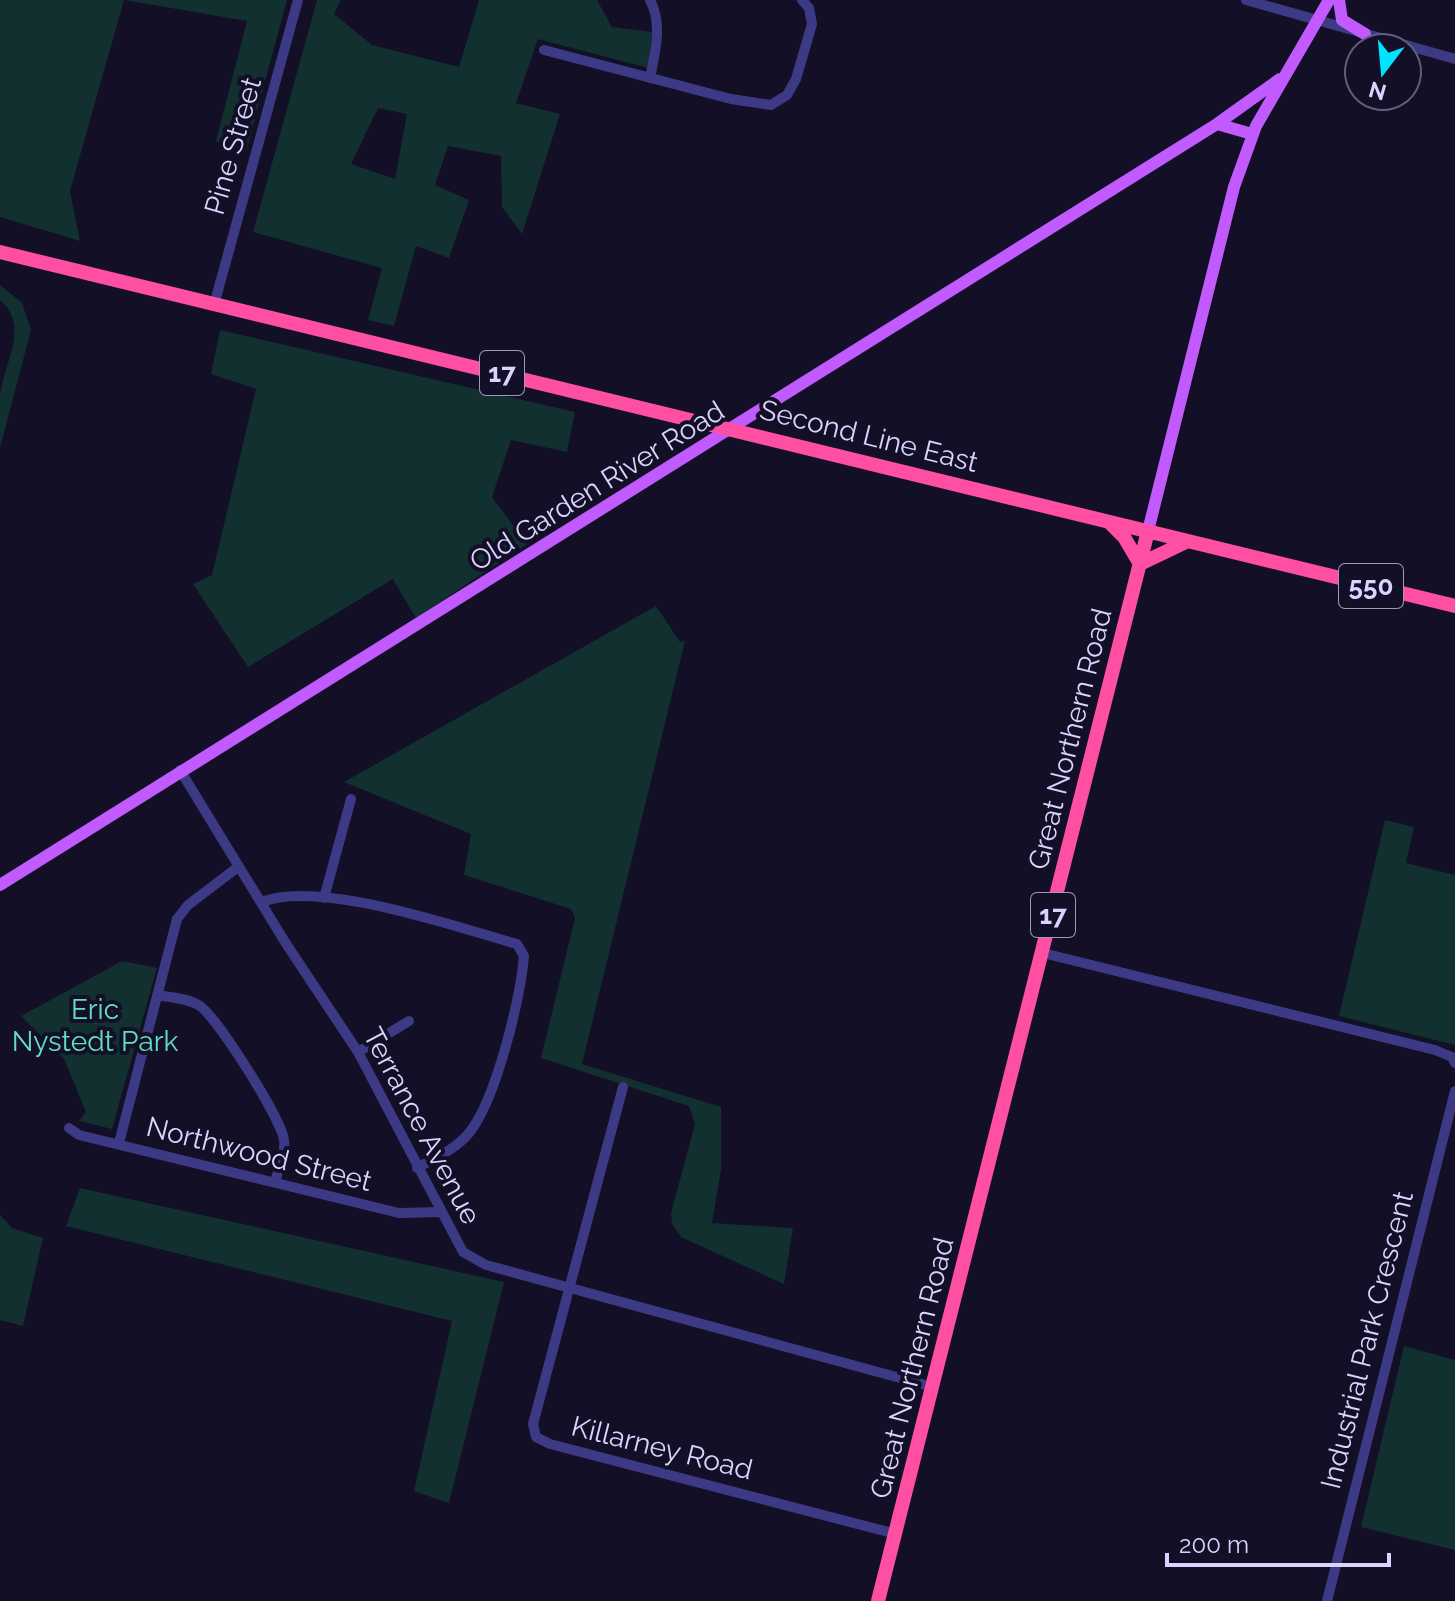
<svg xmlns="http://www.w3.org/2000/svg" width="1455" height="1601" viewBox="0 0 1455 1601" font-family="Raleway,sans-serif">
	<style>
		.green { fill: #12302f; fill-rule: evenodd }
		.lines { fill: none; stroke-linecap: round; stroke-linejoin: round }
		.minor { stroke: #3d3a85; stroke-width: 10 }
		.major { stroke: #c25bff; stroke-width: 12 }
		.highway { stroke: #ff4fa3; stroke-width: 14 }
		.labels { text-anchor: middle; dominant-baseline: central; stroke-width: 8; stroke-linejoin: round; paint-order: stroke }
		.shield { fill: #130f26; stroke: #9e99be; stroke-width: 2 }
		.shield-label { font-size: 26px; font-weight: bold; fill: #d9d4ff }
		.street-label { font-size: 28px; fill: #d9d4ff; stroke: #130f26 }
		.park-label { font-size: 28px; fill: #5fe0c0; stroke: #130f26 }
	</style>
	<rect width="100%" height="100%" fill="#130f26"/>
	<path class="green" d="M 0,0 L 287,0 L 246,152 L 216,141 L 247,21 L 124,0 L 70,191 L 80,241 L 0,217 Z
		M 317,0 L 341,0 L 334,14 L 372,45 L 459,67 L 479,0 L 597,0 L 612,27 L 652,32 L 648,68 L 538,39 L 516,103 L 560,114 L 522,234 L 502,207 L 501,156 L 448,146 L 435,185 L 469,200 L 449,258 L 416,246 L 394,326 L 368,320 L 382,268 L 253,232 ZM 378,108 L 407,114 L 395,179 L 351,164 Z
		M 0,285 L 22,303 L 31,330 L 0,448 C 0,431 0,413 0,396 C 3,363 31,327 0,300 Z
		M 220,330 L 575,412 L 567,452 L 511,440 L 492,497 L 527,544 L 416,618 L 393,579 L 248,667 L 193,584 L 212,575 L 256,389 L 211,374 Z
		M 656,606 L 680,642 L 685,641 L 582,1064 L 721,1107 L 721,1170 L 712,1223 L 793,1228 L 784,1284 L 681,1237 L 672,1224 L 671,1213 L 695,1124 L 689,1106 L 541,1058 L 575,918 L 571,909 L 464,875 L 471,834 L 344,782 Z
		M 1385,820 L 1414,827 L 1406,863 L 1455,875 L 1455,1045 L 1339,1016 Z
		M 122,961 L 157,968 L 112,1129 L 79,1121 L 86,1112 L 64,1059 L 21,1016 Z
		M 80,1188 L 504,1282 L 449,1503 L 414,1491 L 452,1321 L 66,1226 Z
		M 0,1215 L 12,1228 L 43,1238 L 23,1326 L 0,1320 Z
		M 1404,1346 L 1455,1360 L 1455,1550 L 1361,1527 Z"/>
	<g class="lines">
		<path class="minor" d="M 1246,0 L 1455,59
			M 544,50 L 731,99 L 771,105 L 787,95 L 796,79 L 812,24 L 809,8 L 802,0
			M 650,78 C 655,52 663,25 650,0
			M 214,305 L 298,0
			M 180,770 L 285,942 L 358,1052 L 463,1252 L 486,1265 L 933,1387
			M 324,898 L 351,799
			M 262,902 C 318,879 456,927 517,944 L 524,956 C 520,1000 496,1100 469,1133 C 456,1149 435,1158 417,1168
			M 1043,953 L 1435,1050 L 1452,1057 L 1455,1063
			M 158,995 C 172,998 188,998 200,1006 C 218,1019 281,1118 284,1140 C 286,1152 278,1170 275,1182
			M 358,1052 L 409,1021
			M 623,1087 L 533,1424 L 536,1437 L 550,1444 L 896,1534
			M 69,1128 L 79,1135 L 399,1213 L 441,1212
			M 119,1143 L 177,919 L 188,905 L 238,867
			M 1327,1601 L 1455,1091"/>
		<path class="major" d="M 1339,0 L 1342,20 L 1365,34
			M 1217,124 L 1252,134
			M 1148,531 L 1234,187 L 1256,126 L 1329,0
			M 0,885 L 1217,124 L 1280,79"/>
		<path class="highway" d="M 0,252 L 1455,606
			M 1110,523 L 1124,537 L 1140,564
			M 1140,564 L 1188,541
			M 878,1601 L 1148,531"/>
	</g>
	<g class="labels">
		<g class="shield">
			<rect x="480" y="351" width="44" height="44" rx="6"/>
			<rect x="1339" y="564" width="64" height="44" rx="6"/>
			<rect x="1031" y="893" width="44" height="44" rx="6"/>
		</g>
		<g class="shield-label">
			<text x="502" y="373">17</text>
			<text x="1371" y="586">550</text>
			<text x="1053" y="915">17</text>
		</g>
		<g class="street-label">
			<text transform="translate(233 146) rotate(-74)">Pine Street</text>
			<text transform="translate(869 436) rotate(14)">Second Line East</text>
			<text transform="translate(597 486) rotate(-32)">Old Garden River Road</text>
			<text transform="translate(1070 739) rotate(-76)">Great Northern Road</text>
			<text transform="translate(422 1126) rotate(62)">Terrance Avenue</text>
			<text transform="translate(259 1154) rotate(14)">Northwood Street</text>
			<text transform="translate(1367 1340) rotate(-76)">Industrial Park Crescent</text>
			<text transform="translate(912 1368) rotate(-76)">Great Northern Road</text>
			<text transform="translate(662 1448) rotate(14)">Killarney Road</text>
		</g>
		<g class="park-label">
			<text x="95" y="1009">Eric<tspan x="95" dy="32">Nystedt Park</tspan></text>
		</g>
	</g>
	<g transform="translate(1383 72) rotate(196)"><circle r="38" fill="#130f26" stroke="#625e7d" stroke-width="2"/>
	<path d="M0-6L14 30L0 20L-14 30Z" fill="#00e5ff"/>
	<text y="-12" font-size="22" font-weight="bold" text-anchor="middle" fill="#d9d4ff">N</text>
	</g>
	<path d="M1167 1553v12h222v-12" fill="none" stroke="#d9d4ff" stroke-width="4"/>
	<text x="1179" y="1553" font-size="24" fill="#d9d4ff" stroke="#130f26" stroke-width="6" paint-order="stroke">200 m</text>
</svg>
